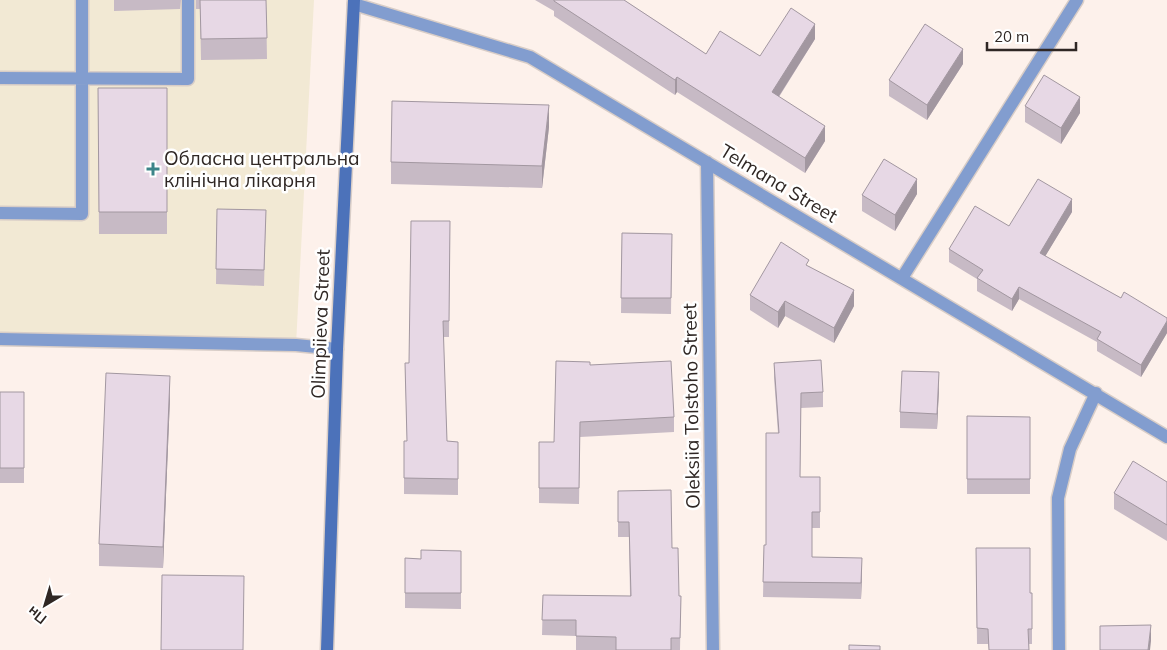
<svg xmlns="http://www.w3.org/2000/svg" width="1167" height="650" viewBox="0 0 1167 650" font-family="Mulish,sans-serif">
	<style>
		.medical { fill: #f2e9d4 }
		.lines { fill: none; stroke-linecap: round; stroke-linejoin: round }
		.lane-casing { stroke: #d8cdc7; stroke-width: 15 }
		.street-casing { stroke: #d8cdc7; stroke-width: 15 }
		.secondary-casing { stroke: #d8cdc7; stroke-width: 15 }
		.lane { stroke: #829dcf; stroke-width: 12 }
		.street { stroke: #829dcf; stroke-width: 12 }
		.secondary { stroke: #4c72ba; stroke-width: 12 }
		.wall { fill: #c7bac5 }
		.shaded-wall { fill: #a297a0 }
		.building { fill: #e7d8e5; stroke: #a297a0 }
		.poi-dot { fill: #3c8589; stroke: #fff; stroke-width: 2 }
		.labels { text-anchor: middle; dominant-baseline: central; stroke-width: 5; stroke-linejoin: round; paint-order: stroke }
		.poi-label { font-size: 19px; fill: #2f2724; stroke: #fff; text-anchor: start }
		.street-label { font-size: 19px; fill: #2f2724; stroke: #fff }
	</style>
	<rect width="100%" height="100%" fill="#fdf1eb"/>
	<path class="medical" d="M 0,0 L 314,0 L 296,345 L 0,339 Z"/>
	<g class="lines">
		<defs>
			<path id="lane" d="M 0,78 L 188,79 L 188,0
				M 0,213 L 82,214 L 82,0
				M 0,339 L 296,345 L 337,349"/>
			<path id="street" d="M 354,4 L 530,57 L 1167,437
				M 707,162 L 713,650
				M 902,278 L 1077,0
				M 1059,650 L 1058,498 L 1070,449 L 1096,393"/>
			<path id="secondary" d="M 327,650 L 337,349 L 354,0"/>
		</defs>
		<use href="#lane" class="lane-casing"/>
		<use href="#street" class="street-casing"/>
		<use href="#secondary" class="secondary-casing"/>
		<use href="#lane" class="lane"/>
		<use href="#street" class="street"/>
		<use href="#secondary" class="secondary"/>
	</g>
	<path class="wall" d="M 114,0 L 181,0 L 180,9 L 114,11 Z
		M 196,0 L 266,0 L 267,59 L 201,60 L 200,9 L 196,9 Z
		M 535,0 L 624,0 L 706,54 L 760,56 L 815,39 L 779,97 L 825,141 L 805,173 L 677,92 L 675,95 L 554,16 L 554,11 Z
		M 963,64 L 927,120 L 889,96 L 889,80 Z
		M 98,88 L 167,88 L 167,234 L 99,234 Z
		M 1025,106 L 1080,113 L 1061,144 L 1025,122 Z
		M 549,127 L 542,188 L 391,184 L 391,162 Z
		M 917,194 L 895,231 L 862,211 L 862,195 Z
		M 217,209 L 266,210 L 264,286 L 216,284 Z
		M 1072,212 L 1045,256 L 1121,298 L 1167,318 L 1167,333 L 1141,377 L 1097,351 L 1097,342 L 1019,299 L 1012,311 L 977,291 L 977,279 L 949,262 L 949,249 L 1009,226 Z
		M 450,221 L 449,337 L 443,337 L 447,441 L 458,442 L 458,495 L 404,494 L 404,441 L 407,441 L 405,363 L 409,363 Z
		M 622,233 L 672,234 L 671,314 L 621,313 Z
		M 809,266 L 854,306 L 834,343 L 785,316 L 778,328 L 750,310 L 750,295 Z
		M 774,363 L 823,392 L 823,407 L 801,408 L 800,477 L 820,477 L 820,528 L 812,528 L 812,557 L 862,573 L 861,599 L 763,597 L 764,545 L 766,545 L 778,433 L 774,378 Z
		M 590,365 L 674,417 L 674,432 L 580,437 L 579,504 L 539,503 L 539,442 L 554,442 Z
		M 939,388 L 937,429 L 900,428 L 900,412 Z
		M 0,392 L 24,392 L 24,483 L 0,483 Z
		M 170,398 L 163,568 L 99,566 L 99,544 Z
		M 967,416 L 1030,417 L 1030,494 L 967,494 Z
		M 1167,482 L 1167,541 L 1114,509 L 1114,493 Z
		M 618,491 L 672,548 L 679,596 L 681,596 L 680,650 L 576,650 L 576,636 L 542,635 L 543,595 L 630,596 L 629,537 L 618,537 Z
		M 976,548 L 1030,593 L 1032,593 L 1032,644 L 1029,644 L 1029,650 L 989,650 L 988,644 L 977,644 Z
		M 461,551 L 461,609 L 405,608 L 405,558 L 421,559 Z"/>
	<path class="shaded-wall" d="M 815,24 L 815,39 L 772,107 L 772,92 Z
		M 963,49 L 963,64 L 927,120 L 927,105 Z
		M 677,77 L 677,92 L 675,95 L 675,80 Z
		M 1080,97 L 1080,113 L 1061,144 L 1061,128 Z
		M 549,105 L 549,127 L 542,188 L 542,166 Z
		M 825,126 L 825,141 L 805,173 L 805,158 Z
		M 917,179 L 917,194 L 895,231 L 895,215 Z
		M 1072,199 L 1072,212 L 1040,265 L 1040,253 Z
		M 1019,287 L 1019,299 L 1012,311 L 1012,299 Z
		M 854,290 L 854,306 L 834,343 L 834,328 Z
		M 785,301 L 785,316 L 778,328 L 778,312 Z
		M 1167,321 L 1167,333 L 1141,377 L 1141,365 Z
		M 939,372 L 939,388 L 937,429 L 937,414 Z
		M 170,376 L 170,398 L 163,568 L 163,547 Z
		M 862,558 L 862,573 L 861,599 L 861,583 Z
		M 1151,625 L 1151,641 L 1150,650 L 1148,650 Z"/>
	<path class="building" d="M 200,0 L 266,0 L 267,38 L 201,39 Z
		M 554,0 L 624,0 L 706,54 L 720,31 L 760,56 L 791,8 L 815,24 L 772,92 L 825,126 L 805,158 L 677,77 L 675,80 L 554,1 Z
		M 925,24 L 963,49 L 927,105 L 889,80 Z
		M 1044,75 L 1080,97 L 1061,128 L 1025,106 Z
		M 98,88 L 167,88 L 167,212 L 99,212 Z
		M 392,101 L 549,105 L 542,166 L 391,162 Z
		M 884,159 L 917,179 L 895,215 L 862,195 Z
		M 1038,179 L 1072,199 L 1040,253 L 1121,298 L 1124,292 L 1167,318 L 1167,321 L 1141,365 L 1097,339 L 1101,332 L 1019,287 L 1012,299 L 977,278 L 983,270 L 949,249 L 975,206 L 1009,226 Z
		M 217,209 L 266,210 L 264,270 L 216,269 Z
		M 411,221 L 450,221 L 449,321 L 443,321 L 447,441 L 458,442 L 458,479 L 404,478 L 404,441 L 407,441 L 405,363 L 409,363 Z
		M 622,233 L 672,234 L 671,298 L 621,298 Z
		M 781,242 L 809,260 L 806,265 L 854,290 L 834,328 L 785,301 L 778,312 L 750,295 Z
		M 821,360 L 823,392 L 801,393 L 800,477 L 820,477 L 820,512 L 812,512 L 812,557 L 862,558 L 861,583 L 763,582 L 764,545 L 766,545 L 766,433 L 779,433 L 774,363 Z
		M 556,361 L 590,362 L 590,365 L 671,361 L 674,417 L 580,422 L 579,488 L 539,488 L 539,442 L 554,442 Z
		M 902,371 L 939,372 L 937,414 L 900,412 Z
		M 106,373 L 170,376 L 163,547 L 99,544 Z
		M 0,392 L 24,392 L 24,468 L 0,468 Z
		M 967,416 L 1030,417 L 1030,479 L 967,479 Z
		M 1133,461 L 1167,482 L 1167,525 L 1114,493 Z
		M 671,490 L 672,548 L 678,548 L 679,596 L 681,596 L 680,638 L 671,638 L 671,650 L 616,650 L 616,637 L 576,636 L 576,620 L 542,620 L 543,595 L 631,596 L 629,522 L 618,522 L 618,491 Z
		M 976,548 L 1030,548 L 1030,593 L 1032,593 L 1032,629 L 1028,629 L 1029,650 L 989,650 L 988,629 L 977,628 Z
		M 421,550 L 461,551 L 461,593 L 405,593 L 405,558 L 421,559 Z
		M 162,575 L 244,576 L 243,650 L 161,650 Z
		M 1151,625 L 1148,650 L 1100,650 L 1100,626 Z
		M 849,645 L 880,646 L 880,650 L 849,650 Z"/>
	<path class="poi-dot" d="M150.5 161.5h5v5h5v5h-5v5h-5v-5h-5v-5h5z"/>
	<g class="labels">
		<g class="poi-label">
			<text x="164" y="158">Обласна центральна<tspan x="164" dy="22">клінічна лікарня</tspan></text>
		</g>
		<g class="street-label">
			<text transform="translate(779 183) rotate(31)">Telmana Street</text>
			<text transform="translate(320 324) rotate(-88)">Olimpiieva Street</text>
			<text transform="translate(691 406) rotate(-91)">Oleksiia Tolstoho Street</text>
		</g>
	</g>
	<g transform="translate(45 605) rotate(218)" stroke="#ffffff" stroke-width="4" paint-order="stroke">
	<path d="M0-4L9 19L0 12L-9 19Z" fill="#2f2724"/>
	<text y="-8" font-size="14" font-weight="bold" text-anchor="middle" fill="#2f2724">Пн</text>
	</g>
	<path d="M987 42v8h89v-8" fill="none" stroke="#2f2724" stroke-width="2.5"/>
	<text x="994" y="42" font-size="15" fill="#2f2724" stroke="#ffffff" stroke-width="4" paint-order="stroke">20 m</text>
</svg>
